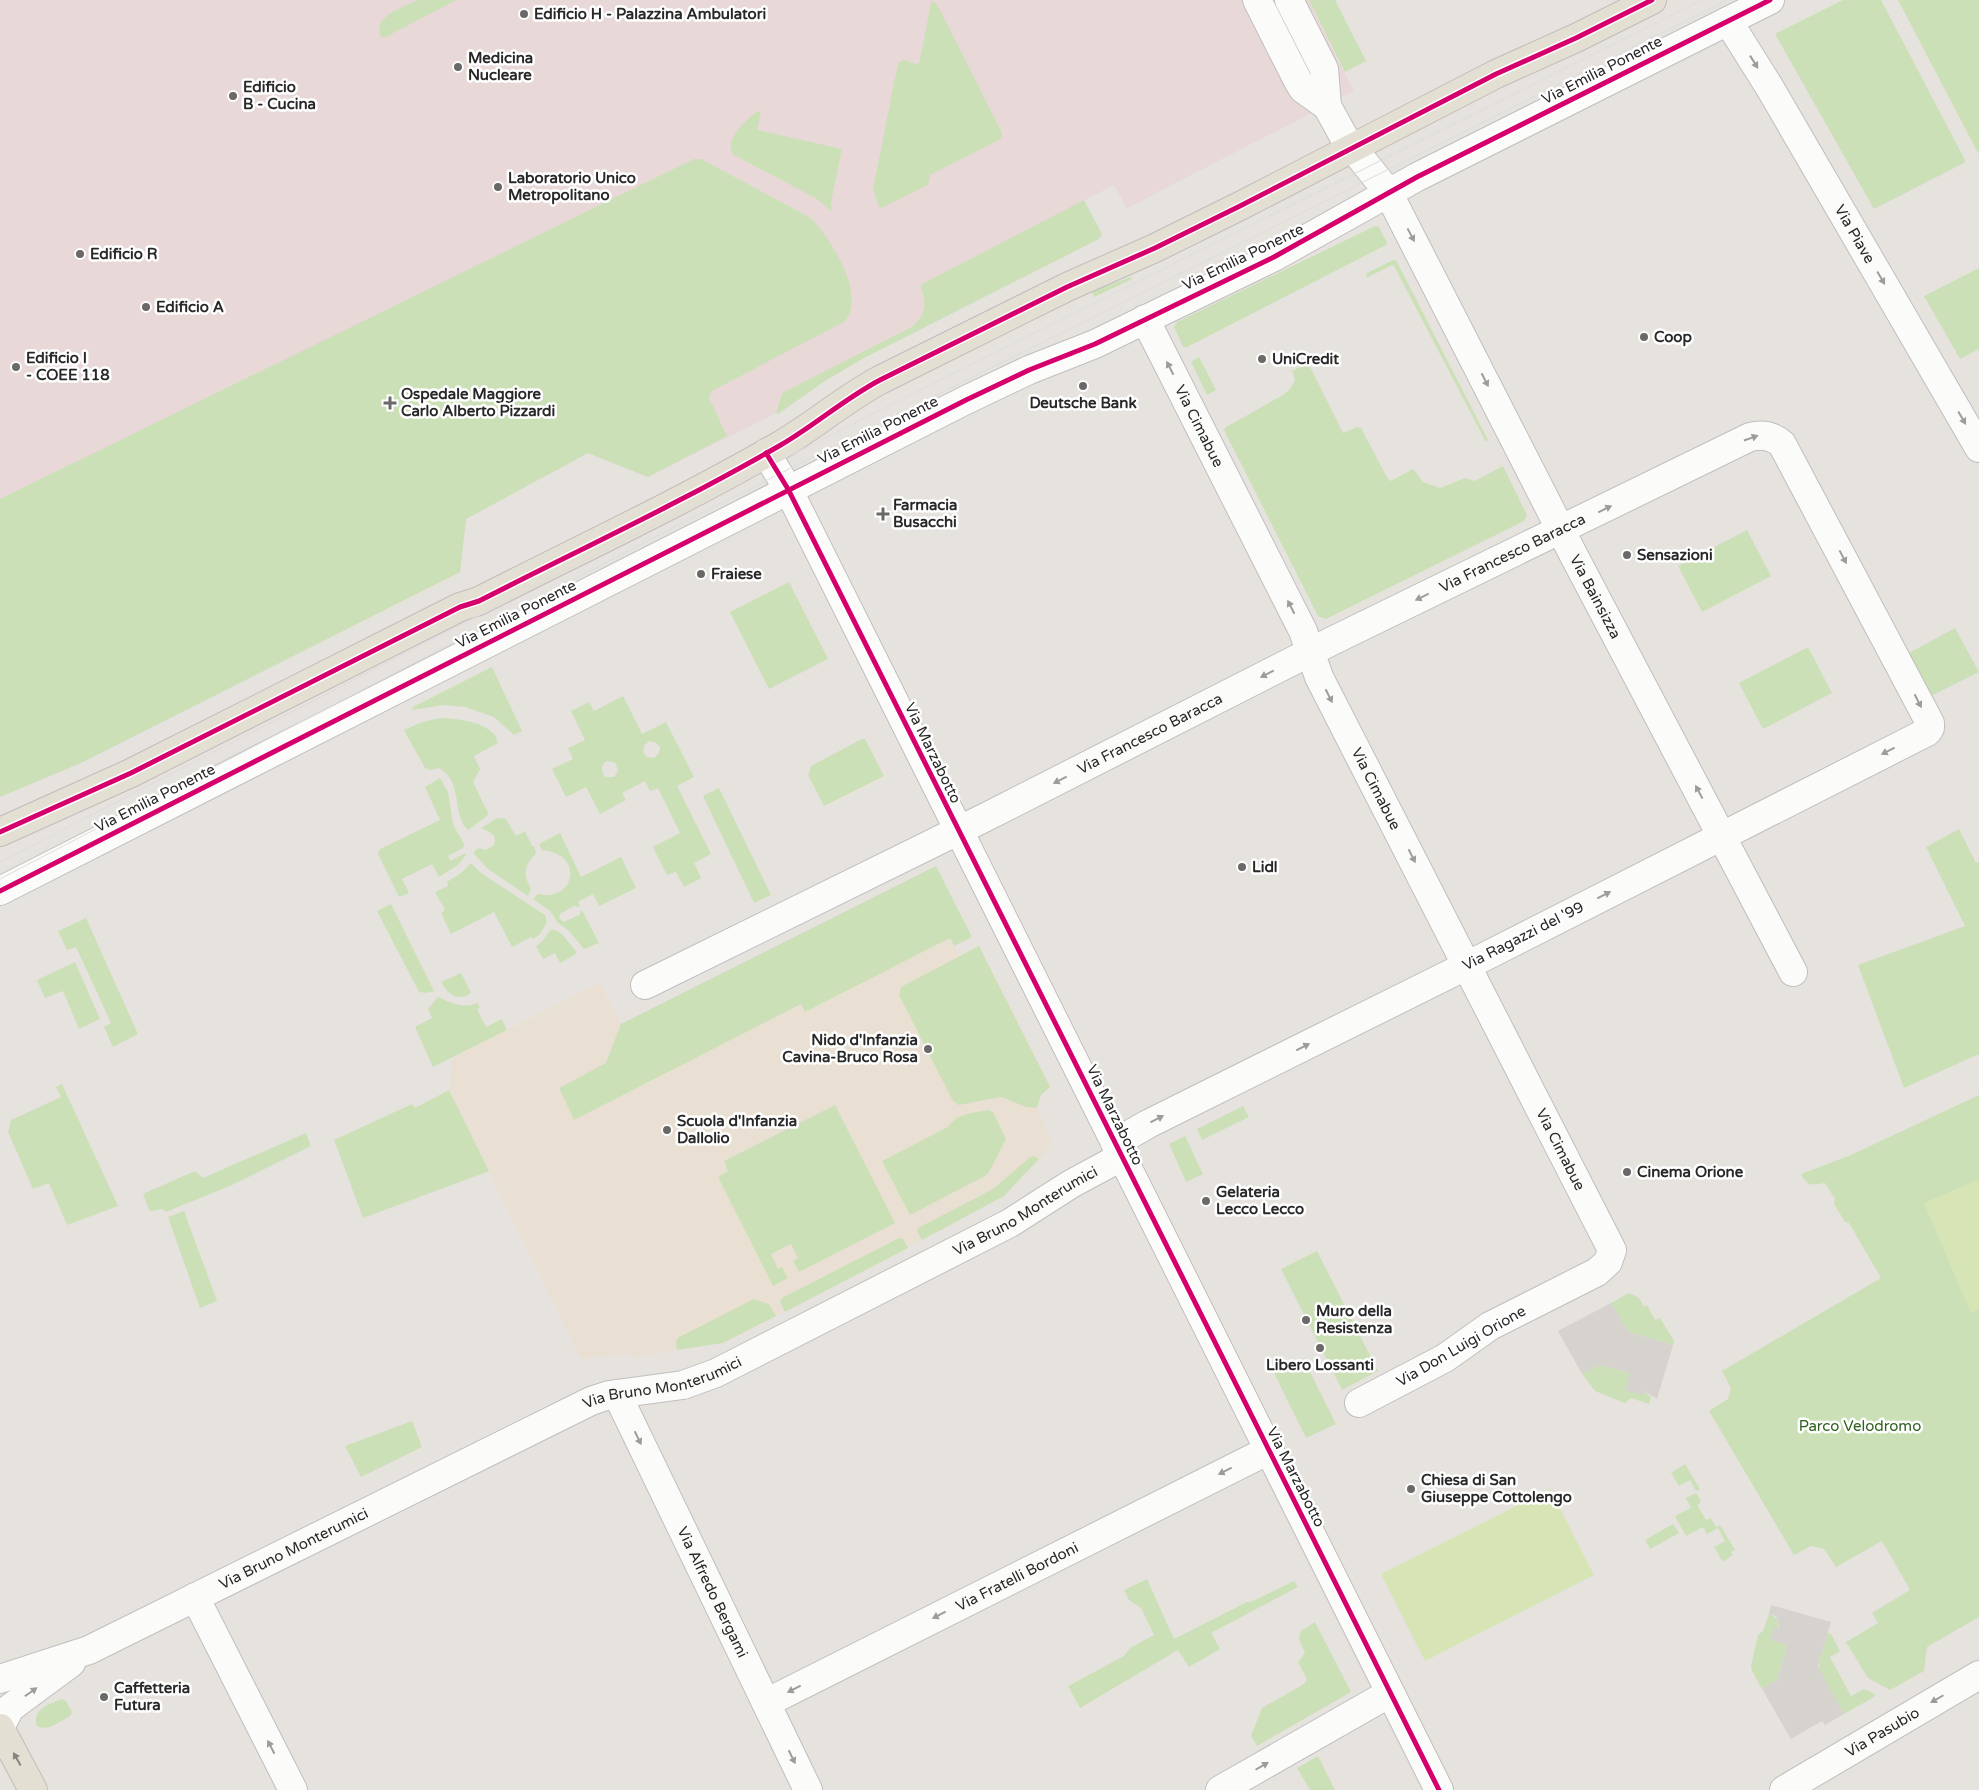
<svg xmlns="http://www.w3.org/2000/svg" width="1979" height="1790" viewBox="0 0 1979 1790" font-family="'Varela Round',sans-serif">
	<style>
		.education { fill: #e9e0d3 }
		.medical { fill: #e8d8d8 }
		.green { fill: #cce0b8; fill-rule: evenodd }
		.pitch { fill: #d7e4b6 }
		.plaza { fill: #d6d2ce }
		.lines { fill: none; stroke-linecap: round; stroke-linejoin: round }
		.minor-casing { stroke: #c0bfbf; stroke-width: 30 }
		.major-casing { stroke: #bfbdbc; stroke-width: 30 }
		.minor { stroke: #fbfbfa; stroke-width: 28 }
		.major { stroke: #e4dfd3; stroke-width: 28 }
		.tram { stroke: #dddcdd; stroke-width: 1 }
		.cycleway-casing { stroke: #fff; stroke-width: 8 }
		.cycleway { stroke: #d6006c; stroke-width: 5 }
		.oneway { fill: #9c9c9c }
		.oneway2 { fill: #86847e }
		.poi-dot { fill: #6a6968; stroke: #fff; stroke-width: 2 }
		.labels { text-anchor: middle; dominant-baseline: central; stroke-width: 5; stroke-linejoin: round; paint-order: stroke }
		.poi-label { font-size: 15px; font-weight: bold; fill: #282828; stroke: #fff; text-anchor: start }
		.street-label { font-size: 15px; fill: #282828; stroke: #fff }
		.park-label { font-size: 15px; fill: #30601d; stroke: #fff }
	</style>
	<rect width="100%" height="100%" fill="#e6e2de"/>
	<path class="education" d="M 918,875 L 959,956 L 979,946 L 1050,1087 L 1041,1095 L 1037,1108 L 1052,1143 L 1051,1146 L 1004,1196 L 730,1340 L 635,1357 L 630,1353 L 581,1359 L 449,1090 L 452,1058 L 600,983 L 621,1024 Z"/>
	<path class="medical" d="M 0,0 L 1309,0 L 1354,91 L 1131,206 L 1127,208 L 1114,185 L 923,284 L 921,289 L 925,303 L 925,308 L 921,318 L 913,326 L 782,393 L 776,413 L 648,477 L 588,453 L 466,519 L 460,572 L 83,762 L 0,797 Z"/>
	<path class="green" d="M 418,0 L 456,0 L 384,38 L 381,37 C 371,16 404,7 418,0 Z
		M 1309,0 L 1335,0 L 1366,61 L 1345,72 Z
		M 1843,0 L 1881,0 L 1965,160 L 1964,163 L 1874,209 L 1775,34 Z
		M 1898,0 L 1979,0 L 1979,153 L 1978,153 Z
		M 931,2 L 934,2 L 937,4 L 1001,131 L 1002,136 L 999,140 L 930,175 L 928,185 L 882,208 L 879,207 L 873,189 L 898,63 L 903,60 L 917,64 L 920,61 Z
		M 758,111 L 761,112 L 757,130 L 842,149 L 831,202 L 832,212 L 817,199 L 734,155 C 722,142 747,118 758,111 Z
		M 694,159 L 701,159 L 811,218 C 831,239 868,297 844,322 L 712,391 L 709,398 L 727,436 L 648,477 L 588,453 L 466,519 L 460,572 L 83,762 L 0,797 L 0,499 Z
		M 1084,200 L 1102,234 L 1099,239 L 864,358 L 825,381 L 778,414 L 776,413 L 782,393 L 913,326 C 925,315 927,304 921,289 L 922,284 Z
		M 1375,226 L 1379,227 L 1387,243 L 1386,245 L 1187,347 L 1183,347 L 1174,327 L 1177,322 Z
		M 1393,260 L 1396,260 L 1488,440 L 1486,442 L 1394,266 L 1392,265 L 1368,277 L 1366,277 L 1367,273 Z
		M 1979,268 L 1979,349 L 1960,359 L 1924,296 Z
		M 1131,277 L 1132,279 L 1094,297 L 1092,291 Z
		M 1199,357 L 1216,390 L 1207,395 L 1191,362 Z
		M 1308,363 L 1343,433 L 1357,427 L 1361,428 L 1388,479 L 1391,481 L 1413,469 L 1423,482 L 1440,488 L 1465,478 L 1475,481 L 1503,466 L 1527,515 L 1524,521 L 1326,619 L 1318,616 L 1224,430 L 1226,427 L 1283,395 L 1290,389 L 1295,380 L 1292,371 Z
		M 1747,530 L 1771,576 L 1702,612 L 1678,566 Z
		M 789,582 L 828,659 L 769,689 L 730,612 Z
		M 1955,628 L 1979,672 L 1931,696 L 1909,653 Z
		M 1808,647 L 1832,693 L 1763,729 L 1739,683 Z
		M 492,667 L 522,731 L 514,735 L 494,717 L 465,707 L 444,705 L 412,710 L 413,707 Z
		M 623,696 L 642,734 L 666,722 L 694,777 L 677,786 L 711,854 L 694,863 L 701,878 L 684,887 L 676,872 L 667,875 L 653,847 L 680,833 L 658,788 L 650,791 L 645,781 L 622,793 L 626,800 L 600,814 L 586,787 L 566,797 L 552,769 L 573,759 L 568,748 L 585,740 L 571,711 L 589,702 L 594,711 ZM 649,741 L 655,742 L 660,747 L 659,753 L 654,758 L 647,757 L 643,752 L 644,746 ZM 606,761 L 613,762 L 616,764 L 618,771 L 614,777 L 606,777 L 603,774 L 602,767 Z
		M 439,718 C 455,718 495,722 498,743 L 474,756 L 480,769 L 473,782 L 488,813 L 487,816 L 468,830 C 451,814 464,782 439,768 L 430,770 L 425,768 L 404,730 L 420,723 Z
		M 862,739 L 865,739 L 884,776 L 824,806 L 808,775 L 811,766 Z
		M 440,778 L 448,792 L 453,824 L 464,844 L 463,848 L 448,856 L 450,861 L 465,853 L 466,855 L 458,865 L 439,877 L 432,864 L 402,879 L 409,893 L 399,897 L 378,854 L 380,849 L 440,820 L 425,787 Z
		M 719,788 L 771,895 L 754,903 L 703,796 Z
		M 497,818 L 506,819 L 516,836 L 525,831 L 532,846 L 534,846 L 536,854 C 524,864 523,876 531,889 L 528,896 L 488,869 L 474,854 L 474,852 L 478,848 L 486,850 L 493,846 C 499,834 489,832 481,828 Z
		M 1959,829 L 1976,863 L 1979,862 L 1979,1054 L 1904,1088 L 1858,965 L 1965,926 L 1926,847 Z
		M 560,833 L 581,877 L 621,857 L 636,888 L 599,906 L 593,894 L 578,902 L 580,907 L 574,906 L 560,914 L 559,918 L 564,922 L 579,915 L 582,910 L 599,943 L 584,949 L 568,930 L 558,923 L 550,911 L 533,899 L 538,894 C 574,903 586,854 542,850 L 539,844 Z
		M 470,864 L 472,864 L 481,873 L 545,915 L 547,922 L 540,934 L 536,937 L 533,939 L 531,937 L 512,947 L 494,912 L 451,934 L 441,913 L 445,910 L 435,892 L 448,886 L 447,882 L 461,873 Z
		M 936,866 L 972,937 L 954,946 L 950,938 L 805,1012 L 801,1004 L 574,1120 L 559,1088 L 606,1063 L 621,1024 Z
		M 391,904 L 434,991 L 427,993 L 419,992 L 377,911 Z
		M 86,918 L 138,1034 L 113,1047 L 104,1027 L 111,1023 L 76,947 L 67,950 L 58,931 Z
		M 553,929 L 561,933 L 576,951 L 576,954 L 560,963 L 555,953 L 543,959 L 536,946 C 545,942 546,932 553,929 Z
		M 979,946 L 1050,1087 L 1041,1095 L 1037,1108 L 1026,1107 L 1001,1097 L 959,1105 L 953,1101 L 899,995 L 901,987 Z
		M 75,962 L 100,1019 L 79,1029 L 63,991 L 45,998 L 37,980 Z
		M 461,973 L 471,993 C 458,1002 448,995 441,982 Z
		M 438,997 C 451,1003 463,1009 477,1003 L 480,1008 L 477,1009 L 486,1027 L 502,1019 L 507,1030 L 433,1067 L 415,1027 L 432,1018 L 428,1009 Z
		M 62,1084 L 118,1206 L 67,1225 L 49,1183 L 33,1189 L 8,1132 L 11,1120 L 61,1097 L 56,1087 Z
		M 449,1090 L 489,1171 L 363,1218 L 334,1140 L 412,1104 L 415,1108 Z
		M 1979,1095 L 1979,1617 L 1927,1647 L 1924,1671 L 1890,1690 L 1868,1678 L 1846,1642 L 1878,1623 L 1872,1613 L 1910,1590 L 1882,1541 L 1836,1567 L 1824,1549 L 1811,1546 L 1794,1555 L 1709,1411 L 1728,1399 L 1731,1388 L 1722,1371 L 1881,1278 L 1849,1223 L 1845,1222 L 1834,1204 L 1835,1199 L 1825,1183 C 1812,1185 1807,1187 1801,1174 L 1851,1155 Z
		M 835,1105 L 895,1223 L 799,1272 L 793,1261 L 798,1258 L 791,1244 L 771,1254 L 778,1269 L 782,1267 L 788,1278 L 773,1286 L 718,1177 L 728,1171 L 724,1161 Z
		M 1243,1106 L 1249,1117 L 1202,1140 L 1197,1129 Z
		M 988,1110 L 993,1112 L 1006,1139 L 989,1172 L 985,1176 L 910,1215 L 882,1161 L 948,1127 C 958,1113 972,1113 988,1110 Z
		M 306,1133 L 311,1146 L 232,1185 L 166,1212 L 163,1209 L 152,1211 L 149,1210 L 143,1194 L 195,1171 L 203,1178 Z
		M 1185,1136 L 1203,1174 L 1186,1182 L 1169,1144 Z
		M 1033,1156 L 1039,1159 L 1004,1196 L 922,1240 L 917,1231 L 918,1228 L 993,1189 L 1029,1158 Z
		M 184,1211 L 217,1301 L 200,1308 L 168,1217 Z
		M 899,1238 L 903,1239 L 908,1248 L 785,1312 L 780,1302 L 782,1298 Z
		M 1317,1251 L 1378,1371 L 1342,1390 L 1281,1269 Z
		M 1629,1293 L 1639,1298 L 1644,1307 L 1647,1305 L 1655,1320 L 1660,1318 L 1674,1341 L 1673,1345 L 1629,1332 L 1611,1303 Z
		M 754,1299 L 769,1304 L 776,1316 L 723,1343 L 677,1350 L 676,1341 L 679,1337 Z
		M 1303,1358 L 1336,1424 L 1306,1438 L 1274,1373 Z
		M 1599,1365 L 1630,1373 L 1644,1391 L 1651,1397 L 1649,1404 L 1631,1398 L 1625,1403 L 1595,1391 L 1582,1374 Z
		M 412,1421 L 422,1447 L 361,1477 L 345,1446 Z
		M 1685,1464 L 1700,1489 L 1696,1491 L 1690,1480 L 1679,1486 L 1671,1473 Z
		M 1696,1493 L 1701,1502 L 1697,1505 L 1706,1520 L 1711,1518 L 1716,1527 L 1720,1525 L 1735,1550 L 1731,1552 L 1733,1555 L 1723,1562 L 1714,1547 L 1725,1541 L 1718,1528 L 1707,1534 L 1703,1527 L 1686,1536 L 1675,1516 L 1691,1508 L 1686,1498 Z
		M 1673,1524 L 1679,1533 L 1650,1549 L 1645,1540 Z
		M 1147,1579 L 1174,1639 L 1247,1602 L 1251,1602 L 1294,1581 L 1298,1587 L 1211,1633 L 1220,1649 L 1189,1667 L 1178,1650 L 1080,1708 L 1068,1686 L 1124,1656 L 1130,1648 L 1154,1635 L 1141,1608 L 1129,1600 L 1124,1590 Z
		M 1769,1614 C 1778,1617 1777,1621 1779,1629 C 1780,1635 1784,1640 1787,1645 L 1777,1680 L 1762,1689 L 1752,1671 L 1751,1666 L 1758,1635 L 1763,1631 Z
		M 1315,1622 L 1351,1692 L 1257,1746 L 1251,1736 L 1262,1708 L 1304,1684 L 1307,1679 L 1298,1662 L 1305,1653 L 1299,1639 L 1301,1631 Z
		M 1828,1633 L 1831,1634 L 1840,1651 L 1830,1657 L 1851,1696 L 1864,1689 L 1875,1694 L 1874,1697 L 1844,1714 L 1819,1670 L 1819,1663 Z
		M 62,1699 L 66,1701 L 72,1712 L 70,1716 C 61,1721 47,1732 37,1726 C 31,1709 50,1704 62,1699 Z
		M 1318,1756 L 1335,1790 L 1310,1790 L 1297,1768 Z"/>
	<path class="pitch" d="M 1979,1179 L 1979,1309 L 1971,1313 L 1924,1203 Z
		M 1550,1489 L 1594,1575 L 1425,1661 L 1381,1574 Z"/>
	<path class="plaza" d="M 1611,1303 L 1629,1332 L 1673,1345 L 1657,1399 L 1644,1391 L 1642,1395 L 1625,1390 L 1630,1373 L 1600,1365 L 1582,1374 L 1558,1331 Z
		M 1771,1605 L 1831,1622 L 1818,1666 L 1844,1714 L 1825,1725 L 1822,1721 L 1791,1739 L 1762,1689 L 1777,1680 L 1787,1645 L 1770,1640 L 1774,1627 L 1779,1628 L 1779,1626 L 1776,1616 L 1769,1614 Z"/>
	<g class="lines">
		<defs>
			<g id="minor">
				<path d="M 1257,0 L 1298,81 L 1303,89 L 1327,106"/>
				<path id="s1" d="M 1289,0 L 1324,69 L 1327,106 L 1344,137 L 1388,192 L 1573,554 L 1793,972"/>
				<path id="s2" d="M 1728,21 L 1770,88 L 1979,448"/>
				<path id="s3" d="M 1145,319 L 1303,631 L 1319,677 L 1612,1250 L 1608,1262 L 1597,1272 L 1490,1326 L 1445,1358 L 1359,1403"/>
				<path d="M 766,453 L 788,489 L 1439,1790"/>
				<path d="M 0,891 L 966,400 L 1029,370 L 1095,344 L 1274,257 L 1417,177 L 1770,0"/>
				<path id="s4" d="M 645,985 L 986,817 L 1332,641 L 1750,437 C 1762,434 1773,436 1782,444 L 1930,723 L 1930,728 L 1927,732 L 1488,955 L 1148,1124 L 1115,1143"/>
				<path id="s5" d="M 617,1394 L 808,1790"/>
				<path d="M 195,1597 L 293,1790"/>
				<path id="s6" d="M 0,1679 L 89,1650 L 591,1401 L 609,1395 L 683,1385 L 716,1373 L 1010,1223 L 1071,1184 L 1121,1157"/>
				<path id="s7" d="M 766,1703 L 1269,1450"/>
				<path d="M 0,1728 L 10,1708 L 71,1663"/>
				<path d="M 1220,1790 L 1390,1693"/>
				<path id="s8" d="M 1784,1790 L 1979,1675"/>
			</g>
			<path id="major" d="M 0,832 L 131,773 L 460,607 L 479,601 C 579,550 682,502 779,446 C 814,426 844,399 880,380 L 1067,287 L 1155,248 L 1240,206 L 1496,74 L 1576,38 L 1652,0
				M 0,1728 L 33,1790"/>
		</defs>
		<use href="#minor" class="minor-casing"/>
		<use href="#major" class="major-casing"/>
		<use href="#minor" class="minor"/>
		<use href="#major" class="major"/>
		<path class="tram" d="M 0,862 L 773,464 L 1702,0
			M 0,879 L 699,514 L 1727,0"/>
		<defs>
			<path id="cycleway" d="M 766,453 L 788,489 L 1439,1790
				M 0,832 L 131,773 L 460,607 L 479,601 C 579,550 682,502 779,446 C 814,426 844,399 880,380 L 1067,287 L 1155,248 L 1240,206 L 1496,74 L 1576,38 L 1652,0
				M 0,891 L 966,400 L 1029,370 L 1095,344 L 1274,257 L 1417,177 L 1770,0"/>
		</defs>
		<use href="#cycleway" class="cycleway-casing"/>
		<use href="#cycleway" class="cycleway"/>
	</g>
	<defs><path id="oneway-solid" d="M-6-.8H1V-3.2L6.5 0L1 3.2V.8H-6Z" transform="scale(1.25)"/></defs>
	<g class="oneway">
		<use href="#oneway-solid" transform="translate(1754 62) rotate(58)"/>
		<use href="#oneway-solid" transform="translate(1411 235) rotate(62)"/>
		<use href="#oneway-solid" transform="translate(1881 278) rotate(60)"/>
		<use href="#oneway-solid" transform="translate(1170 368) rotate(-117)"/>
		<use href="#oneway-solid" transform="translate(1485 380) rotate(63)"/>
		<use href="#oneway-solid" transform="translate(1962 418) rotate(60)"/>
		<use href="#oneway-solid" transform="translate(1751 438) rotate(-19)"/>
		<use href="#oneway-solid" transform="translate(1605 509) rotate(-26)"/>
		<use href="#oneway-solid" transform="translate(1843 557) rotate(62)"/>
		<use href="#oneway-solid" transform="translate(1422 597) rotate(154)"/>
		<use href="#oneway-solid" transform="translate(1291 607) rotate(-117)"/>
		<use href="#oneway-solid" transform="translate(1267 674) rotate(153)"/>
		<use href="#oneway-solid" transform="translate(1329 696) rotate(63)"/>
		<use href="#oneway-solid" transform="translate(1918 701) rotate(63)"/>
		<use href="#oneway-solid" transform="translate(1888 751) rotate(153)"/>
		<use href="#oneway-solid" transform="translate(1060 780) rotate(153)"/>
		<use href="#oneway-solid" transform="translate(1699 792) rotate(-118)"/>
		<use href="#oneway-solid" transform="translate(1412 856) rotate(63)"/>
		<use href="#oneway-solid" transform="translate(1604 895) rotate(-27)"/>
		<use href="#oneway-solid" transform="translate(1303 1047) rotate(-27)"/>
		<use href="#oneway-solid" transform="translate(1157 1119) rotate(-27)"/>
		<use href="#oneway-solid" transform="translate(638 1438) rotate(64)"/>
		<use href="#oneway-solid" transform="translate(1225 1471) rotate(153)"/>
		<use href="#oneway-solid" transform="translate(939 1615) rotate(153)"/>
		<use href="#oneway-solid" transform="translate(794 1689) rotate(153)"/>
		<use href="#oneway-solid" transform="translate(31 1692) rotate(-35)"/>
		<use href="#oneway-solid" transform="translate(1937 1699) rotate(150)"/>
		<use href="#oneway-solid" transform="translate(271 1747) rotate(-117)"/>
		<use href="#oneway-solid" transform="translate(792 1757) rotate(64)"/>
		<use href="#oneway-solid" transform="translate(1262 1766) rotate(-30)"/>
	</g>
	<use class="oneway2" href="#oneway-solid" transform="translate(17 1759) rotate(-119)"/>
	<g class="poi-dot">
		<circle cx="524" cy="14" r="5"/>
		<circle cx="458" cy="67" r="5"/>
		<circle cx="233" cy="96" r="5"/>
		<circle cx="498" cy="187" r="5"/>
		<circle cx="80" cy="254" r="5"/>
		<circle cx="146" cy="307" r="5"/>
		<circle cx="1644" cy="337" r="5"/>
		<circle cx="1262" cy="359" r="5"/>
		<circle cx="16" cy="367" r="5"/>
		<circle cx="1083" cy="386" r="5"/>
		<path d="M387.5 395.5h5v5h5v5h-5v5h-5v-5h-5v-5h5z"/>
		<path d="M880.5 506.5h5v5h5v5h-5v5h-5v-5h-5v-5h5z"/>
		<circle cx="1627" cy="555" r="5"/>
		<circle cx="701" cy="574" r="5"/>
		<circle cx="1242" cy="867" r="5"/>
		<circle cx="928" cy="1049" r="5"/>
		<circle cx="667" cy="1130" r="5"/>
		<circle cx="1627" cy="1172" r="5"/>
		<circle cx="1206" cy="1201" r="5"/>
		<circle cx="1306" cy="1320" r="5"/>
		<circle cx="1320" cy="1348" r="5"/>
		<circle cx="1411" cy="1489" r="5"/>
		<circle cx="104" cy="1697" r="5"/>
	</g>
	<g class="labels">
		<g class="poi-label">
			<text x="534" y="14">Edificio H - Palazzina Ambulatori</text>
			<text x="468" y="58">Medicina<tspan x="468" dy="17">Nucleare</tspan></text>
			<text x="243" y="87">Edificio<tspan x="243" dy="17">B - Cucina</tspan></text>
			<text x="508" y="178">Laboratorio Unico<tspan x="508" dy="17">Metropolitano</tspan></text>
			<text x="90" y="254">Edificio R</text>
			<text x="156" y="307">Edificio A</text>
			<text x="1654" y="337">Coop</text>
			<text x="26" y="358">Edificio I<tspan x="26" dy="17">- COEE 118</tspan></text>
			<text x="1272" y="359">UniCredit</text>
			<text x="401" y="394">Ospedale Maggiore<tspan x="401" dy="17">Carlo Alberto Pizzardi</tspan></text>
			<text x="1083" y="403" text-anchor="middle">Deutsche Bank</text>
			<text x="893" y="505">Farmacia<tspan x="893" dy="17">Busacchi</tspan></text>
			<text x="1637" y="555">Sensazioni</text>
			<text x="711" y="574">Fraiese</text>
			<text x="1252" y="867">Lidl</text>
			<text x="918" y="1040" text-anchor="end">Nido d'Infanzia<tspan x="918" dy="17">Cavina-Bruco Rosa</tspan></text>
			<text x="677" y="1121">Scuola d'Infanzia<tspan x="677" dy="17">Dallolio</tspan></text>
			<text x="1637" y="1172">Cinema Orione</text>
			<text x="1216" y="1192">Gelateria<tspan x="1216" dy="17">Lecco Lecco</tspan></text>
			<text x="1316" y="1311">Muro della<tspan x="1316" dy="17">Resistenza</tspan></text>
			<text x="1320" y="1365" text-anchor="middle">Libero Lossanti</text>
			<text x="1421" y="1480">Chiesa di San<tspan x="1421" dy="17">Giuseppe Cottolengo</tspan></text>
			<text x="114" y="1688">Caffetteria<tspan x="114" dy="17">Futura</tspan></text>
		</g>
		<g class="street-label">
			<text transform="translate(1602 70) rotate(-27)">Via Emilia Ponente</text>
			<text stroke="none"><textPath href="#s2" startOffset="248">Via Piave</textPath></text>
			<text transform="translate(1243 257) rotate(-26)">Via Emilia Ponente</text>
			<text stroke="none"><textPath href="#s3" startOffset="120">Via Cimabue</textPath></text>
			<text transform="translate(878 430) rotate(-27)">Via Emilia Ponente</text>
			<text stroke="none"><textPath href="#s4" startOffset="969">Via Francesco Baracca</textPath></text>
			<text stroke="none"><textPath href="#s1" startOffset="675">Via Bainsizza</textPath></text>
			<text transform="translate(516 614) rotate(-27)">Via Emilia Ponente</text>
			<text stroke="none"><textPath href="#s4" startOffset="564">Via Francesco Baracca</textPath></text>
			<text transform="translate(933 753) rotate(64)">Via Marzabotto</text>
			<text stroke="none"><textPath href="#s3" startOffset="524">Via Cimabue</textPath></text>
			<text transform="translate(155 798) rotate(-27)">Via Emilia Ponente</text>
			<text transform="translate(1523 936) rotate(-27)">Via Ragazzi del '99</text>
			<text transform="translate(1115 1115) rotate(64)">Via Marzabotto</text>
			<text stroke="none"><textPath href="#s3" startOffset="929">Via Cimabue</textPath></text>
			<text stroke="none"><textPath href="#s6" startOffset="1132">Via Bruno Monterumici</textPath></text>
			<text transform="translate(1461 1346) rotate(-30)">Via Don Luigi Orione</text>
			<text stroke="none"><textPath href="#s6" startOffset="728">Via Bruno Monterumici</textPath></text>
			<text transform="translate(1296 1477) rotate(63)">Via Marzabotto</text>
			<text stroke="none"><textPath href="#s6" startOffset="322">Via Bruno Monterumici</textPath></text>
			<text stroke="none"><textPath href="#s7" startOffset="281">Via Fratelli Bordoni</textPath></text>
			<text stroke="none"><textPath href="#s5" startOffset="220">Via Alfredo Bergami</textPath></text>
			<text stroke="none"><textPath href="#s8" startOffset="114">Via Pasubio</textPath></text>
		</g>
		<g class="park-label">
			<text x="1860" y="1426">Parco Velodromo</text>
		</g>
	</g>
</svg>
